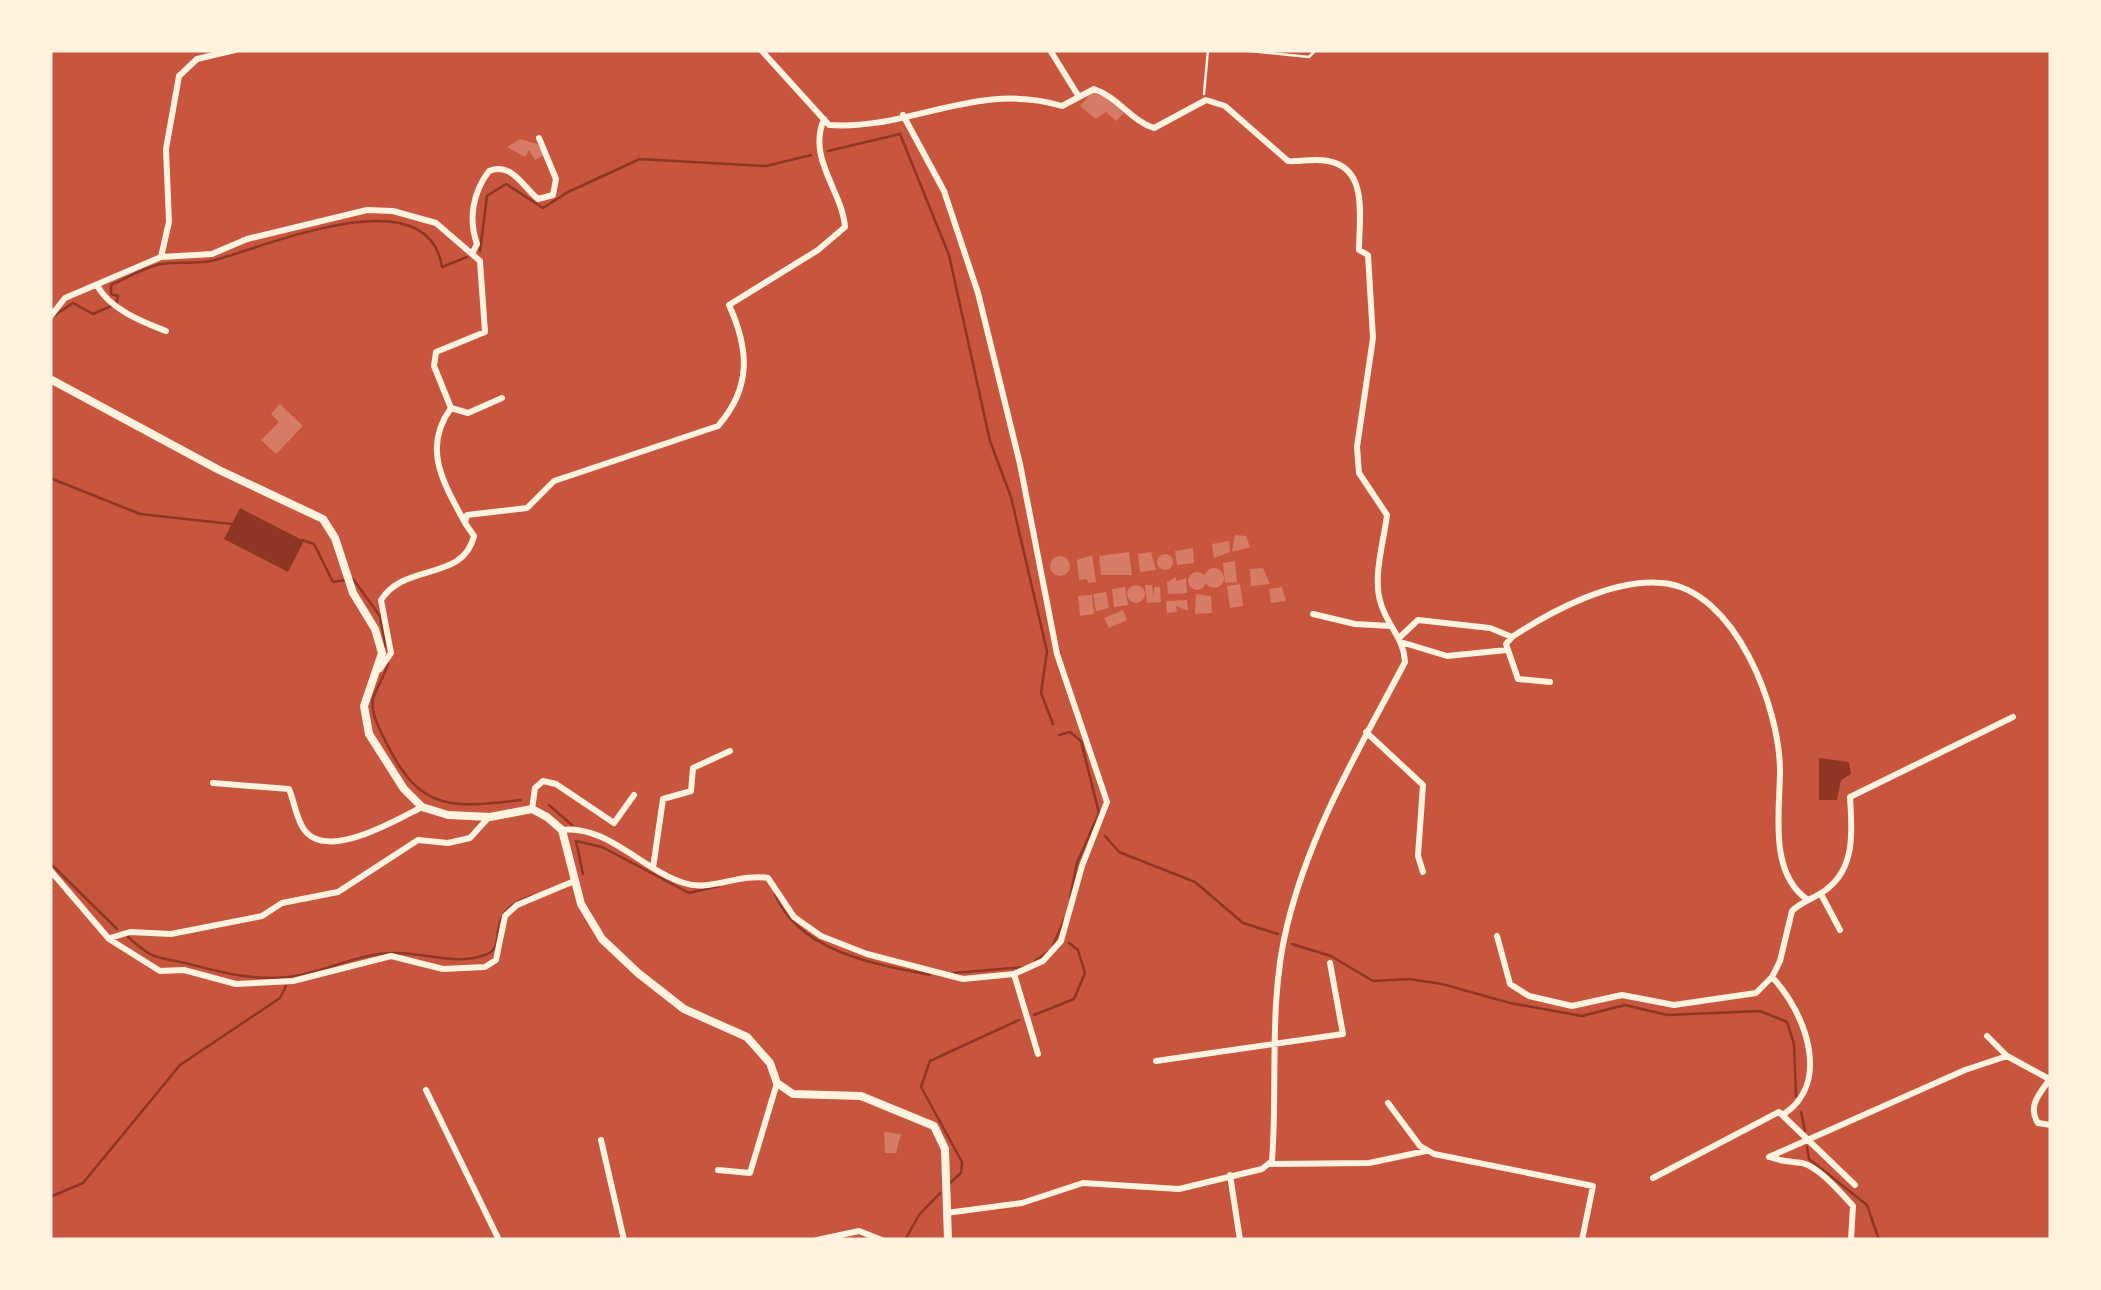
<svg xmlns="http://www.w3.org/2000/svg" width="2101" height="1290" viewBox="0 0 2101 1290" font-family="'Noto Sans',sans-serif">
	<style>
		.water { fill: #8f3625 }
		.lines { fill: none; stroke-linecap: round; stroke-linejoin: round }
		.stream { stroke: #8f3625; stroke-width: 2.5 }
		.building { fill: #d67c66 }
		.path { stroke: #fff3e0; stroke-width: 2.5 }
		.minor { stroke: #fff3e0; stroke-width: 6 }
		.secondary { stroke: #fff3e0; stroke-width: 8 }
	</style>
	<rect width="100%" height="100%" fill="#c8553d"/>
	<path class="water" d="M 240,508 L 304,541 L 288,572 L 224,539 Z
		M 1819,758 L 1849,762 L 1851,774 L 1841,780 L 1837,800 L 1819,800 Z"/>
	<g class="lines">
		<path class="stream" d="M 828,151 L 900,134 L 949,255 L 990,441 L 1011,497 L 1047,651 L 1041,693 L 1053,724
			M 480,251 L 487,196 L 506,184 L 543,208 L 568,192 L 640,159 L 766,166 L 811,155
			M 55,315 L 73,303 L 93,314 L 116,304 L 118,296 L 111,294 L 111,285 C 127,278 145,267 161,264 C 179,261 197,265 215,260 C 268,246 428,176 442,267 L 467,257
			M 50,478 L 140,514 L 232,524
			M 302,540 L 314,544 L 333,582 L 345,580
			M 353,579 L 380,616 L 386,647
			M 388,663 C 385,676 376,688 373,699 C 370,713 381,732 387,744 C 420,812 453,808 521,800
			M 1059,735 L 1070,732 L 1081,741 L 1099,813 L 1077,863 L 1070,898
			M 549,805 L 572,825
			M 1105,836 L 1119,852 L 1195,882 L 1243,923 L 1278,934
			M 50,863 L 117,929
			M 583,874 L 576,841 L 602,847 L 689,893 L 719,886
			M 775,894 C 799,952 875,964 930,975
			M 128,937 C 157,963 155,955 189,964 C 221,972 253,981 288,977 C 323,973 358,953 393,953 C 424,952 453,966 485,955 C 511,947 479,912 532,896
			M 1292,944 L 1331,956 L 1373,981 L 1409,979 L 1442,984 L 1510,1003 L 1582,1016 L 1625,1005 L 1667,1015 L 1760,1011 L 1787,1022 L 1794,1044 L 1796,1096
			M 1053,945 L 1064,920
			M 1035,961 L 1049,951
			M 954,973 L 1024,967
			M 1034,1015 L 1074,999 L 1085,973 L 1078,950 L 1069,943
			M 1801,1112 L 1805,1131
			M 1807,1147 L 1809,1159 L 1867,1205 L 1879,1240
			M 950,1183 L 961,1173 L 962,1162 L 921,1087 L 930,1061 L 1019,1020
			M 50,1197 L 83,1183 L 180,1065 L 280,998 L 286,986
			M 905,1240 L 919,1215 L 940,1193"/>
	</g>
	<path class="building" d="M 1095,89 L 1124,113 L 1116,121 L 1106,112 L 1096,119 L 1080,106 Z
		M 520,139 L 537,144 L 544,155 L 535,160 L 529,150 L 525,157 L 507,147 Z
		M 280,404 L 303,426 L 276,454 L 261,440 L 279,422 L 271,414 Z
		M 1235,535 L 1246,536 L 1250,547 L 1232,552 Z
		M 1229,541 L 1230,552 L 1214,558 L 1212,544 Z
		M 1193,548 L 1194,563 L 1177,565 L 1175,551 Z
		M 1129,552 L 1132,575 L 1101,575 L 1099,556 Z
		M 1151,552 L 1156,570 L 1140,572 L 1138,554 Z
		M1157 562a8 8 0 1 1 16 0a8 8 0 1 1-16 0Z
		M 1092,555 L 1096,582 L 1088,583 L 1087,579 L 1079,580 L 1077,560 Z
		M1050 566a10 10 0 1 1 20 0a10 10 0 1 1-20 0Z
		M 1235,561 L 1237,582 L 1225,583 L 1223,563 Z
		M 1263,568 L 1270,584 L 1251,586 L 1250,569 Z
		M1204 578a10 10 0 1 1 20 0a10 10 0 1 1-20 0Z
		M1188 581a9 9 0 1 1 18 0a9 9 0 1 1-18 0Z
		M 1176,577 L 1176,581 L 1186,578 L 1187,593 L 1168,594 L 1167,582 Z
		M 1240,584 L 1243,606 L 1230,608 L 1227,586 Z
		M 1145,585 L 1152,585 L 1154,598 L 1154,587 L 1160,587 L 1161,602 L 1147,603 Z
		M1127 594a9 9 0 1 1 18 0a9 9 0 1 1-18 0Z
		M 1125,587 L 1128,605 L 1114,607 L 1112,589 Z
		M 1282,587 L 1286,601 L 1271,603 L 1269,589 Z
		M 1106,592 L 1109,608 L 1096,611 L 1093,594 Z
		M 1196,594 L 1211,596 L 1212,613 L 1195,614 Z
		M 1092,595 L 1094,614 L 1080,616 L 1078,596 Z
		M 1187,600 L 1188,611 L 1176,606 L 1177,612 L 1167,613 L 1166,601 Z
		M 1123,610 L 1127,620 L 1109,628 L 1104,618 Z
		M 884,1132 L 901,1134 L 896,1153 L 885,1153 Z"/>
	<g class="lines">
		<path class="path" d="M 1240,50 L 1309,57 L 1316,50
			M 1204,94 L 1208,50"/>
		<path class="minor" d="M 761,50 L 829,125 C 909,131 977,80 1062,106 L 1094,89 C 1118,97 1131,121 1154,128 L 1206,100 L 1225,106 L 1288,161 C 1301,162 1314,158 1328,161 C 1369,168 1359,218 1359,250 L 1368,255 L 1373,338 L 1357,447 L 1359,473 L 1387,515 C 1384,541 1372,578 1381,604 C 1388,627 1404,638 1405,662 C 1360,748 1310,830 1287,926 C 1268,1003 1278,1082 1272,1161 L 1262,1169 L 1179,1189 L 1083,1183 L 1022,1203 L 946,1213
			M 1050,50 L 1079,97
			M 473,252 L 477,244 C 468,219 473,192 489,171 C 512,162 522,186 538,199 L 553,195 L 556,179 L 539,138
			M 161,257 L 169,222 L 166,149 L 179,76 L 197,59 L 235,50
			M 97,285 C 109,309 143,322 166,331
			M 50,317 L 65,298 L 161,257 L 212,254 L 247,239 L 367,210 L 393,211 L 436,223 L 480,261 L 485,332 L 436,352 L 434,366 L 451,408 L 468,413 L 502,398
			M 451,408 C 422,448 443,482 464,521
			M 1313,614 L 1355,624 L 1391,626
			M 1400,637 L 1418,620 L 1490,628 L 1512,637 C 1551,611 1614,578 1662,583 C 1735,589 1780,708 1780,771 C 1780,810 1768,873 1808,900
			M 1512,637 L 1506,644 L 1518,679 L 1550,682
			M 1404,643 L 1447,656 L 1507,650
			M 380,669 L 391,653 L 381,600 C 405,562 463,582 474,536 L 465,523 L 467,515 L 527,508 L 554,481 L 718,426 C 752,387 749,349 729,305 L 818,250 L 845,227 C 842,190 807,159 824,119
			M 1366,732 L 1423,785 L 1418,856 L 1423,872
			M 213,783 L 289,789 C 294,801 296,817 303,828 C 325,863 396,820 422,807
			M 532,809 L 535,788 L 543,781 L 556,784 L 614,823 L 634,795
			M 562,830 C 606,824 644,871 684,883 C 710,892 739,873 768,878 L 794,917 L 821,936 L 867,954 L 963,979 L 1014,974 L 1043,961 L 1061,941 L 1082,866 L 1107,802 L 1057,654 L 1020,464 L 978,293 L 944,191 L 903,115
			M 653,868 L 663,799 L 691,791 L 693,768 L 730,751
			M 50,870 L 109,939 L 160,971 L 184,970 L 236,984 L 293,981 L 391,956 L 443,969 L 485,967 L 496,960 L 505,916 L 517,905 L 572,882
			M 1821,894 L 1840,930
			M 1497,936 L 1510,984 L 1529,996 L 1572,1006 L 1622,995 L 1674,1005 L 1756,993 L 1772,977 L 1780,961 L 1792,911 C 1802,901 1816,898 1827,889 C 1856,867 1852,829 1850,797 L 2013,717
			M 110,938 L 130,932 L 171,934 L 262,916 L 282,903 L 338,892 L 418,840 L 448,843 L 470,838 L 489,817
			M 1014,974 L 1038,1054
			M 1772,977 C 1805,1012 1832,1082 1784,1114
			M 1987,1036 L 2007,1056 L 2051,1080
			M 1156,1061 L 1343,1034 L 1330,963
			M 2050,1079 C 2040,1093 2027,1106 2038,1123 L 2051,1125
			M 426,1090 L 499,1240
			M 1388,1103 L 1420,1146 L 1434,1154 L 1593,1186 L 1582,1240
			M 601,1140 L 624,1240
			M 1769,1157 L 1965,1070 L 2007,1056
			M 1770,1157 C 1782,1162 1790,1161 1802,1163 C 1818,1166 1841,1193 1853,1206 L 1851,1240
			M 1271,1164 L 1369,1163 L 1426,1151
			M 718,1170 L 750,1173 L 777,1083
			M 1230,1175 L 1240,1240
			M 1653,1178 L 1779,1112 L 1855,1185
			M 817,1240 L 859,1231 L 882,1240"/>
		<path class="secondary" d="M 50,379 L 219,470 L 323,519 L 335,538 L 353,593 L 375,629 L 382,653 L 364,706 L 369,734 L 404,789 L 422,807 L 448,815 L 490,817 L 532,809 L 547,817 L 562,830 L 581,904 L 602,939 L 638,973 L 684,1009 L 747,1037 L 770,1063 L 777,1083 L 793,1094 L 861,1096 L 934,1126 L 945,1149 L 948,1240"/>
	</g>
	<rect width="2101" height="1290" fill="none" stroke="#fff3e0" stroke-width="105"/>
</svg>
